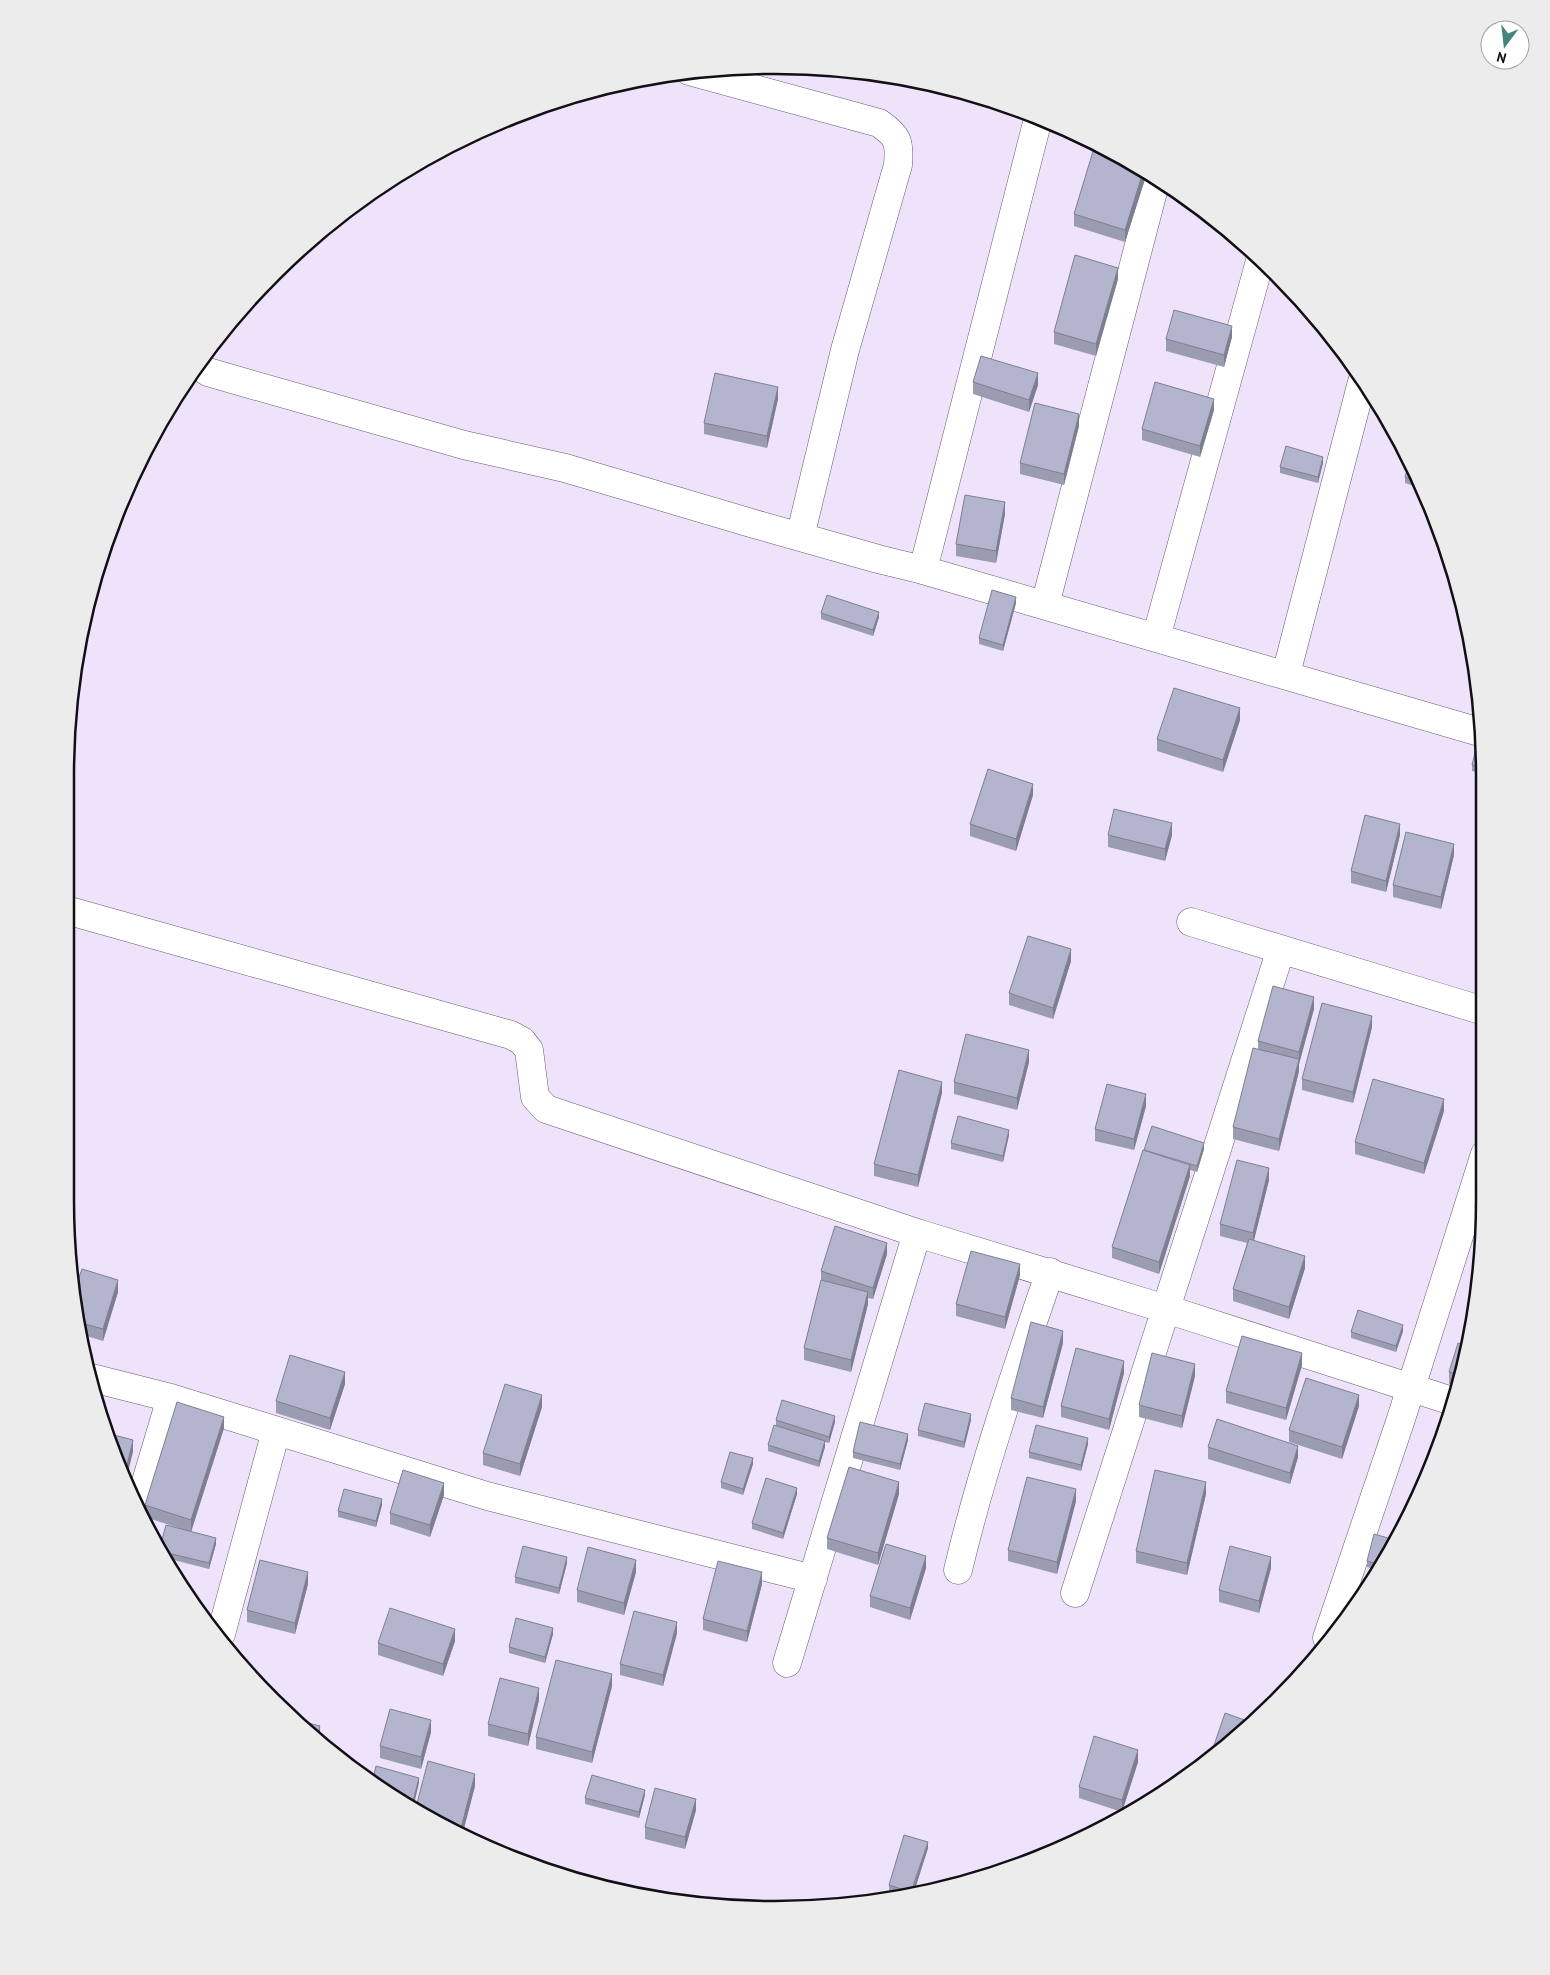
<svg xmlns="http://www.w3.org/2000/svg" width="1550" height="1975" viewBox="0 0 1550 1975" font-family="'PT Sans',sans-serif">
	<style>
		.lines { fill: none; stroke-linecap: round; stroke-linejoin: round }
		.minor-casing { stroke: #665b70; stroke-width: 29 }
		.minor { stroke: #fff; stroke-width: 28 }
		.wall { fill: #9a9cb1 }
		.shaded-wall { fill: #7d7f90 }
		.building { fill: #b3b5ce; stroke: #7d7f90 }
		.rim { fill: none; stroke: #130f17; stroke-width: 2.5 }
	</style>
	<rect width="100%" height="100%" fill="#efe3fc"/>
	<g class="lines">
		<defs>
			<path id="minor" d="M 689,71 L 879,123 C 898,136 900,142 898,165 L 845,350 L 800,537
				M 197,365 L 208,372 L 232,379 L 464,445 L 565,468 L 751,523 L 878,559 L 923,570 L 1483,733
				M 923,570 L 1038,119
				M 1045,605 L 1156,180
				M 1156,638 L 1260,261
				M 1286,674 L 1362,382
				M 66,910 L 511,1035 L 522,1041 L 529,1050 L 535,1097 L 546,1109 L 917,1233 L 1166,1309 L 1452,1401
				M 1191,922 L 1484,1011
				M 88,1377 L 171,1398 L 487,1496 L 813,1579
				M 139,1505 L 171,1398
				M 958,1570 C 982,1469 1016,1371 1050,1272
				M 1075,1593 L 1281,949
				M 221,1634 L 276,1431
				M 1327,1638 L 1400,1422 L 1485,1154
				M 787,1663 L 917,1233"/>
		</defs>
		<use href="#minor" class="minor-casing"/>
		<use href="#minor" class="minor"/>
	</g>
	<path class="wall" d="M 1146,173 L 1146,176 L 1125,242 L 1074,226 L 1074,214 Z
		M 1118,279 L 1096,356 L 1054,344 L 1054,332 Z
		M 1232,337 L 1224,367 L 1166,351 L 1166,339 Z
		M 973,382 L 1038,385 L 1029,412 L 973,394 Z
		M 778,399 L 767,448 L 704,434 L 704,423 Z
		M 1214,410 L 1200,457 L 1142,440 L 1142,429 Z
		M 1079,426 L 1064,485 L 1020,474 L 1020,463 Z
		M 1323,463 L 1318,483 L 1280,473 L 1280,467 Z
		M 1409,463 L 1420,488 L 1405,483 L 1405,477 Z
		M 1005,514 L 996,563 L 956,556 L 956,544 Z
		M 1016,603 L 1003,651 L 979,644 L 979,638 Z
		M 821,613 L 879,617 L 873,636 L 821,619 Z
		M 1240,720 L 1223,772 L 1157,751 L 1157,739 Z
		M 1484,742 L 1484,774 L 1472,771 L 1472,765 Z
		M 1033,795 L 1016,851 L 970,836 L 970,824 Z
		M 1108,835 L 1172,835 L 1165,861 L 1108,847 Z
		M 1400,835 L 1386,892 L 1351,883 L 1351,871 Z
		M 1454,855 L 1441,909 L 1393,897 L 1393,885 Z
		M 1071,961 L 1053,1019 L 1009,1005 L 1009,993 Z
		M 1314,1009 L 1299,1064 L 1299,1071 L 1279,1151 L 1233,1139 L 1233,1127 L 1258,1049 L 1258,1041 Z
		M 1372,1027 L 1353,1103 L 1302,1090 L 1302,1079 Z
		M 1029,1062 L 1017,1110 L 954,1094 L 954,1082 Z
		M 942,1093 L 918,1187 L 874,1176 L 874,1164 Z
		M 1146,1106 L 1134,1150 L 1095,1141 L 1095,1129 Z
		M 1444,1111 L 1424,1174 L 1355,1154 L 1355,1142 Z
		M 1009,1135 L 1003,1162 L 951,1149 L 951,1143 Z
		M 1204,1149 L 1197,1172 L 1190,1170 L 1190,1176 L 1159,1274 L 1112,1258 L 1112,1247 Z
		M 1269,1180 L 1254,1240 L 1305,1268 L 1289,1319 L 1233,1301 L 1233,1289 L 1247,1243 L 1220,1236 L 1220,1224 Z
		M 1485,1200 L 1484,1215 L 1475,1213 L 1475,1207 Z
		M 887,1254 L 873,1299 L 868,1298 L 868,1304 L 851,1372 L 804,1360 L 804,1348 L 821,1282 L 821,1271 Z
		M 1020,1275 L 1005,1329 L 956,1316 L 956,1304 Z
		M 76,1286 L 118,1292 L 103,1341 L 83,1335 Z
		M 1403,1331 L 1396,1352 L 1351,1338 L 1351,1332 Z
		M 1063,1343 L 1043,1418 L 1011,1410 L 1011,1398 Z
		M 1469,1346 L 1457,1386 L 1449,1384 L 1449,1372 Z
		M 1302,1365 L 1286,1420 L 1226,1403 L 1226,1391 Z
		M 1124,1373 L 1109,1430 L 1061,1417 L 1061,1406 Z
		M 1195,1376 L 1182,1428 L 1139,1417 L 1139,1405 Z
		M 345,1384 L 330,1430 L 276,1413 L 276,1401 Z
		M 1359,1406 L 1342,1459 L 1289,1442 L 1289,1430 Z
		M 542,1407 L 520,1476 L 483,1465 L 483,1453 Z
		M 776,1420 L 835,1422 L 829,1443 L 825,1442 L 825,1447 L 819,1467 L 768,1451 L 768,1445 L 776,1425 Z
		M 971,1420 L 964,1448 L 918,1436 L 918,1430 Z
		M 224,1428 L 191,1532 L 145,1517 L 145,1505 Z
		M 908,1440 L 900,1470 L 853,1458 L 853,1452 Z
		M 1088,1444 L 1081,1471 L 1029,1458 L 1029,1452 Z
		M 1208,1447 L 1298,1457 L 1290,1484 L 1208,1459 Z
		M 753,1464 L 743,1495 L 721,1488 L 721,1482 Z
		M 797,1494 L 783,1539 L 752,1529 L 752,1523 Z
		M 899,1494 L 878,1565 L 827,1549 L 827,1538 Z
		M 1206,1494 L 1187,1575 L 1136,1563 L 1136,1551 Z
		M 444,1495 L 430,1537 L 390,1524 L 390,1513 Z
		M 1076,1501 L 1057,1574 L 1008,1561 L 1008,1550 Z
		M 382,1505 L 376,1527 L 338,1517 L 338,1511 Z
		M 1395,1540 L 1378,1570 L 1367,1567 L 1367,1561 Z
		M 216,1544 L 209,1569 L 162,1557 L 159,1553 L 159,1551 Z
		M 567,1563 L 559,1594 L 515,1583 L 515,1577 Z
		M 926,1568 L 910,1620 L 870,1607 L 870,1596 Z
		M 1271,1568 L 1259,1613 L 1219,1602 L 1219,1590 Z
		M 636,1572 L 624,1615 L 577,1602 L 577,1590 Z
		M 308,1584 L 295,1634 L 247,1622 L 247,1610 Z
		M 762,1584 L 747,1642 L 703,1630 L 703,1619 Z
		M 677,1633 L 663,1686 L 620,1675 L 620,1664 Z
		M 553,1634 L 545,1663 L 509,1653 L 509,1647 Z
		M 455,1641 L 443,1676 L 378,1655 L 378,1643 Z
		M 612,1686 L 592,1763 L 536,1749 L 536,1737 Z
		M 539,1700 L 528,1746 L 488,1736 L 488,1724 Z
		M 431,1732 L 421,1769 L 380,1758 L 380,1746 Z
		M 1138,1762 L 1122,1812 L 1079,1798 L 1079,1787 Z
		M 475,1786 L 463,1832 L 420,1815 Z
		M 645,1795 L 639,1818 L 585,1804 L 585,1798 Z
		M 696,1810 L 685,1849 L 645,1839 L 645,1827 Z
		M 928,1848 L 914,1892 L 898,1894 L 889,1891 L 889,1885 Z"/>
	<path class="shaded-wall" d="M 1143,172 L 1146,173 L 1146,176 L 1125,242 L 1125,230 Z
		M 1118,268 L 1118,279 L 1096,356 L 1096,344 Z
		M 1232,326 L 1232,337 L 1224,367 L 1224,355 Z
		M 1038,373 L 1038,385 L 1029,412 L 1029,400 Z
		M 778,387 L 778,399 L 767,448 L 767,436 Z
		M 1214,399 L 1214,410 L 1200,457 L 1200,446 Z
		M 1079,414 L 1079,426 L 1064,485 L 1064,474 Z
		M 1323,457 L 1323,463 L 1318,483 L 1318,477 Z
		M 1005,502 L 1005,514 L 996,563 L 996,551 Z
		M 1016,597 L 1016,603 L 1003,651 L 1003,645 Z
		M 879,612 L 879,617 L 873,636 L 873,630 Z
		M 1240,708 L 1240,720 L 1223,772 L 1223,760 Z
		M 1033,784 L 1033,795 L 1016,851 L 1016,839 Z
		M 1172,823 L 1172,835 L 1165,861 L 1165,849 Z
		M 1400,824 L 1400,835 L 1386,892 L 1386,881 Z
		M 1454,844 L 1454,855 L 1441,909 L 1441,897 Z
		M 1071,949 L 1071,961 L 1053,1019 L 1053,1008 Z
		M 1314,997 L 1314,1009 L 1299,1064 L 1299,1052 Z
		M 1372,1016 L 1372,1027 L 1353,1103 L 1353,1092 Z
		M 1029,1050 L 1029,1062 L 1017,1110 L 1017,1098 Z
		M 1299,1059 L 1299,1071 L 1279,1151 L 1279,1139 Z
		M 942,1082 L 942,1093 L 918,1187 L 918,1175 Z
		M 1146,1094 L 1146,1106 L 1134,1150 L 1134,1139 Z
		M 1444,1099 L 1444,1111 L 1424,1174 L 1424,1163 Z
		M 1009,1130 L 1009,1135 L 1003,1162 L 1003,1156 Z
		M 1204,1143 L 1204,1149 L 1197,1172 L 1197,1166 Z
		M 1190,1165 L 1190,1176 L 1159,1274 L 1159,1262 Z
		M 1269,1168 L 1269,1180 L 1253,1244 L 1253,1233 Z
		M 887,1243 L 887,1254 L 873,1299 L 873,1288 Z
		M 1305,1256 L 1305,1268 L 1289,1319 L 1289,1307 Z
		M 1020,1264 L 1020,1275 L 1005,1329 L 1005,1317 Z
		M 118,1280 L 118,1292 L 103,1341 L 103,1329 Z
		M 868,1292 L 868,1304 L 851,1372 L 851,1360 Z
		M 1403,1325 L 1403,1331 L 1396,1352 L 1396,1346 Z
		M 1063,1331 L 1063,1343 L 1043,1418 L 1043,1407 Z
		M 1302,1353 L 1302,1365 L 1286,1420 L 1286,1408 Z
		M 1124,1361 L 1124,1373 L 1109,1430 L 1109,1419 Z
		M 1195,1364 L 1195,1376 L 1182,1428 L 1182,1416 Z
		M 345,1372 L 345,1384 L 330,1430 L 330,1418 Z
		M 542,1395 L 542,1407 L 520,1476 L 520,1464 Z
		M 1359,1395 L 1359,1406 L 1342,1459 L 1342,1447 Z
		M 971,1414 L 971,1420 L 964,1448 L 964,1442 Z
		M 835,1416 L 835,1422 L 829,1443 L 829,1437 Z
		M 224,1417 L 224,1428 L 191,1532 L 191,1520 Z
		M 908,1434 L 908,1440 L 900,1470 L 900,1464 Z
		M 1088,1438 L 1088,1444 L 1081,1471 L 1081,1465 Z
		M 133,1440 L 133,1452 L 127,1476 L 126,1472 L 126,1469 Z
		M 825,1441 L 825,1447 L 819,1467 L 819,1461 Z
		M 1298,1446 L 1298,1457 L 1290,1484 L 1290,1473 Z
		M 753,1458 L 753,1464 L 743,1495 L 743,1489 Z
		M 899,1482 L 899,1494 L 878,1565 L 878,1553 Z
		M 1206,1482 L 1206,1494 L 1187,1575 L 1187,1563 Z
		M 444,1483 L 444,1495 L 430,1537 L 430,1525 Z
		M 797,1488 L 797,1494 L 783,1539 L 783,1533 Z
		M 1076,1489 L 1076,1501 L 1057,1574 L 1057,1562 Z
		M 382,1499 L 382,1505 L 376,1527 L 376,1521 Z
		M 216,1538 L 216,1544 L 209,1569 L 209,1563 Z
		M 926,1556 L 926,1568 L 910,1620 L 910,1608 Z
		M 567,1557 L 567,1563 L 559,1594 L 559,1588 Z
		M 1271,1557 L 1271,1568 L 1259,1613 L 1259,1601 Z
		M 636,1560 L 636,1572 L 624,1615 L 624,1603 Z
		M 308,1572 L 308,1584 L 295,1634 L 295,1623 Z
		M 762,1572 L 762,1584 L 747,1642 L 747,1631 Z
		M 677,1622 L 677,1633 L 663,1686 L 663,1675 Z
		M 553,1628 L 553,1634 L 545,1663 L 545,1657 Z
		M 455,1629 L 455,1641 L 443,1676 L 443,1664 Z
		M 612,1674 L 612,1686 L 592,1763 L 592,1752 Z
		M 539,1688 L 539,1700 L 528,1746 L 528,1734 Z
		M 431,1720 L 431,1732 L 421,1769 L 421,1757 Z
		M 320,1726 L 320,1738 L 317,1736 Z
		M 1138,1750 L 1138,1762 L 1122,1812 L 1122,1800 Z
		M 475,1774 L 475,1786 L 463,1832 L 461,1832 L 461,1828 Z
		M 419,1778 L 419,1783 L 413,1809 L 411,1808 Z
		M 645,1790 L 645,1795 L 639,1818 L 639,1812 Z
		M 696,1799 L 696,1810 L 685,1849 L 685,1837 Z
		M 928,1842 L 928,1848 L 914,1892 L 912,1892 Z"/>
	<path class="building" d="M 1094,148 L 1118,156 L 1143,172 L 1125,230 L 1074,214 Z
		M 1075,255 L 1118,268 L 1096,344 L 1054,332 Z
		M 1174,310 L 1232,326 L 1224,355 L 1166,339 Z
		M 981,356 L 1038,373 L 1029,400 L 973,382 Z
		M 715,373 L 778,387 L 767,436 L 704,423 Z
		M 1155,382 L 1214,399 L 1200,446 L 1142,429 Z
		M 1035,403 L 1079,414 L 1064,474 L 1020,463 Z
		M 1286,446 L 1323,457 L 1318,477 L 1280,467 Z
		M 1409,463 L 1417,481 L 1405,477 Z
		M 965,495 L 1005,502 L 996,551 L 956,544 Z
		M 992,590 L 1016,597 L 1003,645 L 979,638 Z
		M 827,595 L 879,612 L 873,630 L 821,613 Z
		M 1174,688 L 1240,708 L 1223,760 L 1157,739 Z
		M 1478,741 L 1484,742 L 1484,768 L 1472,765 Z
		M 988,769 L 1033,784 L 1016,839 L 970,824 Z
		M 1114,809 L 1172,823 L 1165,849 L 1108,835 Z
		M 1365,815 L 1400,824 L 1386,881 L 1351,871 Z
		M 1406,832 L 1454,844 L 1441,897 L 1393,885 Z
		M 1028,936 L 1071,949 L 1053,1008 L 1009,993 Z
		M 1273,986 L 1314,997 L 1299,1052 L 1258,1041 Z
		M 1322,1003 L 1372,1016 L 1353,1092 L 1302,1079 Z
		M 966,1034 L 1029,1050 L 1017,1098 L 954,1082 Z
		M 1253,1048 L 1299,1059 L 1279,1139 L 1233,1127 Z
		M 899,1070 L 942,1082 L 918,1175 L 874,1164 Z
		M 1373,1079 L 1444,1099 L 1424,1163 L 1355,1142 Z
		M 1107,1084 L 1146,1094 L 1134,1139 L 1095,1129 Z
		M 958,1116 L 1009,1130 L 1003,1156 L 951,1143 Z
		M 1152,1126 L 1204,1143 L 1197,1166 L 1144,1150 Z
		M 1143,1150 L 1190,1165 L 1159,1262 L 1112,1247 Z
		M 1237,1160 L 1269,1168 L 1253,1233 L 1220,1224 Z
		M 1483,1179 L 1485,1180 L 1485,1200 L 1484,1209 L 1475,1207 Z
		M 835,1226 L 887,1243 L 873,1288 L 821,1271 Z
		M 1249,1239 L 1305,1256 L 1289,1307 L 1233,1289 Z
		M 971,1251 L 1020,1264 L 1005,1317 L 956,1304 Z
		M 82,1269 L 118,1280 L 103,1329 L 81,1323 L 76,1286 Z
		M 821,1280 L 868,1292 L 851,1360 L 804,1348 Z
		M 1358,1310 L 1403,1325 L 1396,1346 L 1351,1332 Z
		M 1031,1322 L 1063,1331 L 1043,1407 L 1011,1398 Z
		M 1242,1336 L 1302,1353 L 1286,1408 L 1226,1391 Z
		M 1458,1343 L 1469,1346 L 1460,1375 L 1449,1372 Z
		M 1076,1348 L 1124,1361 L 1109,1419 L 1061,1406 Z
		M 1152,1353 L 1195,1364 L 1182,1416 L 1139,1405 Z
		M 290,1355 L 345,1372 L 330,1418 L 276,1401 Z
		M 1306,1378 L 1359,1395 L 1342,1447 L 1289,1430 Z
		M 505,1384 L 542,1395 L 520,1464 L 483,1453 Z
		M 782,1400 L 835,1416 L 829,1437 L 776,1420 Z
		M 177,1402 L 224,1417 L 191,1520 L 145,1505 Z
		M 925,1403 L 971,1414 L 964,1442 L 918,1430 Z
		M 1217,1419 L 1298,1446 L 1290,1473 L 1208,1447 Z
		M 860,1422 L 908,1434 L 900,1464 L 853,1452 Z
		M 774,1425 L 825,1441 L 819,1461 L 768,1445 Z
		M 1036,1425 L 1088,1438 L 1081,1465 L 1029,1452 Z
		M 110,1434 L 133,1440 L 126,1469 L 124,1469 Z
		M 730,1452 L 753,1458 L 743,1489 L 721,1482 Z
		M 849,1467 L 899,1482 L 878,1553 L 827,1538 Z
		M 403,1470 L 444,1483 L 430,1525 L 390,1513 Z
		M 1155,1470 L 1206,1482 L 1187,1563 L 1136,1551 Z
		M 1027,1477 L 1076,1489 L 1057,1562 L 1008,1550 Z
		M 766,1478 L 797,1488 L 783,1533 L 752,1523 Z
		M 344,1489 L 382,1499 L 376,1521 L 338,1511 Z
		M 166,1525 L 216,1538 L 209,1563 L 159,1551 Z
		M 1374,1534 L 1395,1540 L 1381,1565 L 1367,1561 Z
		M 886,1544 L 926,1556 L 910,1608 L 870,1596 Z
		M 523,1546 L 567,1557 L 559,1588 L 515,1577 Z
		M 1230,1546 L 1271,1557 L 1259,1601 L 1219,1590 Z
		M 588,1547 L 636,1560 L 624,1603 L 577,1590 Z
		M 260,1560 L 308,1572 L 295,1623 L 247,1610 Z
		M 718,1561 L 762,1572 L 747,1631 L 703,1619 Z
		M 390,1608 L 455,1629 L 443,1664 L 378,1643 Z
		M 634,1611 L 677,1622 L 663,1675 L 620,1664 Z
		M 516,1618 L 553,1628 L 545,1657 L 509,1647 Z
		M 556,1660 L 612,1674 L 592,1752 L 536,1737 Z
		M 500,1678 L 539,1688 L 528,1734 L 488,1724 Z
		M 390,1709 L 431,1720 L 421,1757 L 380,1746 Z
		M 1225,1713 L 1253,1723 L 1243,1734 L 1210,1757 Z
		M 296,1720 L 320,1726 L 317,1736 Z
		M 1094,1736 L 1138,1750 L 1122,1800 L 1079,1787 Z
		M 428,1761 L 475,1774 L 461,1828 L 433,1820 L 420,1815 L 415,1811 Z
		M 376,1766 L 419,1778 L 411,1808 L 373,1779 Z
		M 592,1775 L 645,1790 L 639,1812 L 585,1798 Z
		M 655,1788 L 696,1799 L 685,1837 L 645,1827 Z
		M 904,1835 L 928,1842 L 911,1892 L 889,1885 Z"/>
	<path d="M0 0H1550V1975H0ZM775 74H775A701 701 0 0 1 1476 775V1200A701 701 0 0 1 775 1901H775A701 701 0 0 1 74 1200V775A701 701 0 0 1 775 74Z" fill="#ececec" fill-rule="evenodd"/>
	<path class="rim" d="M775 74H775A701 701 0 0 1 1476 775V1200A701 701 0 0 1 775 1901H775A701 701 0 0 1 74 1200V775A701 701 0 0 1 775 74Z"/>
	<g transform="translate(1505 45) rotate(195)"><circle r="24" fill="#ffffff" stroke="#a19fa2"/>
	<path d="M0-4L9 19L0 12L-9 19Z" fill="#41867c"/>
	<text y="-8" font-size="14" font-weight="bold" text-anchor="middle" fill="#130f17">N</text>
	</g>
</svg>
